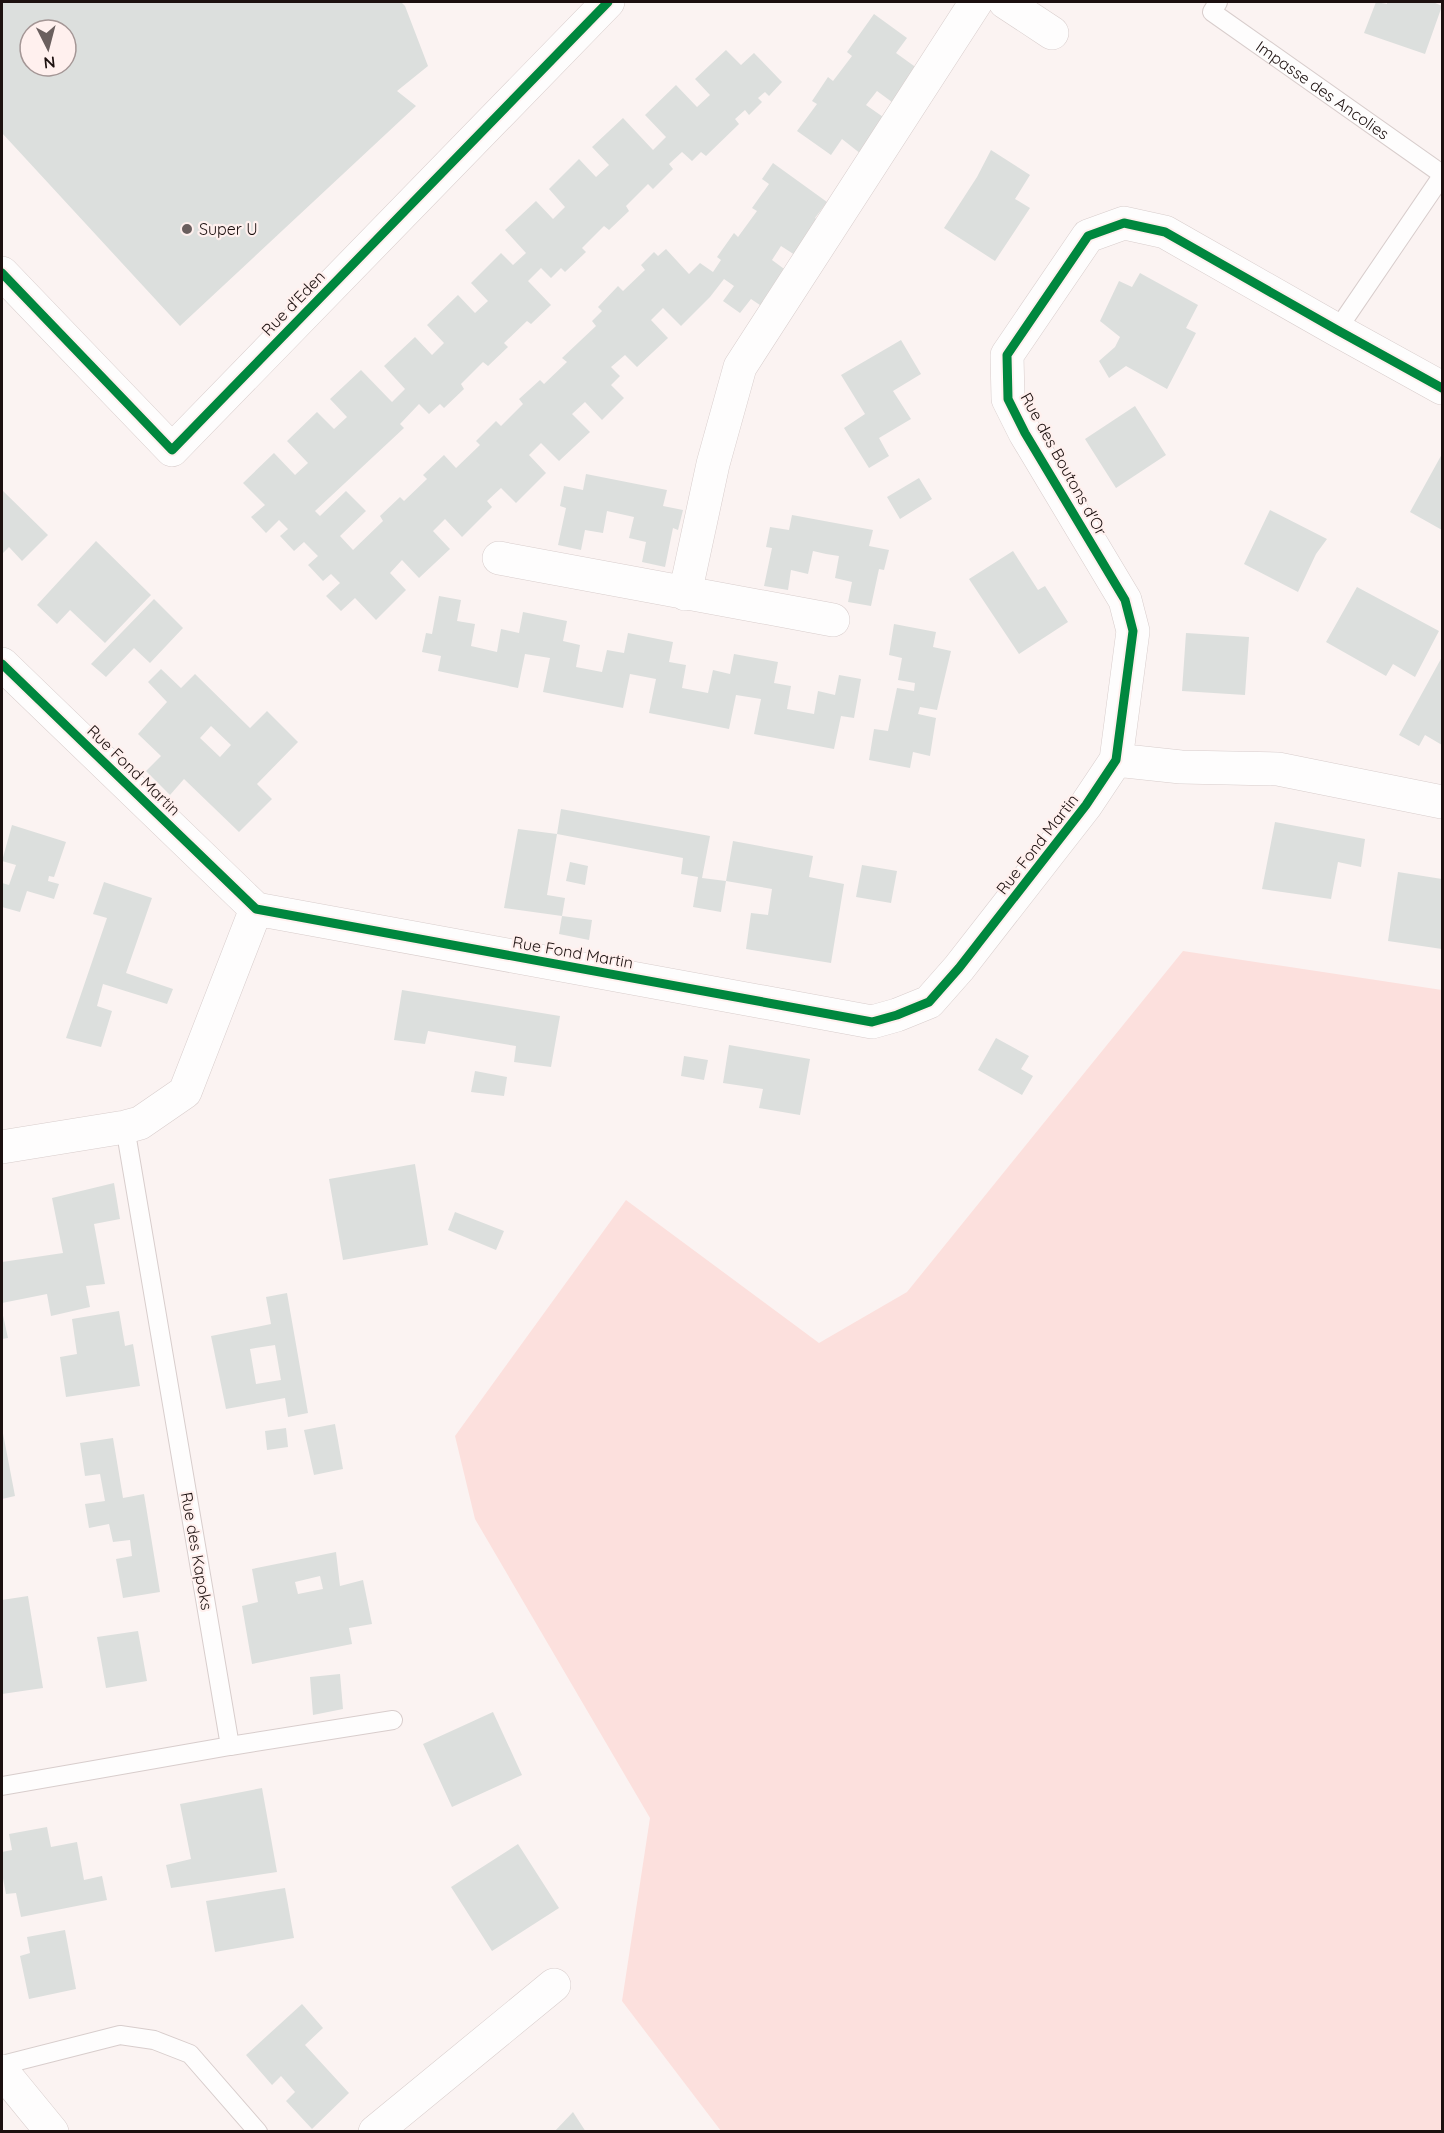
<svg xmlns="http://www.w3.org/2000/svg" width="1444" height="2133" viewBox="0 0 1444 2133" font-family="Quicksand,sans-serif">
	<style>
		.green { fill: #fce0dd }
		.building { fill: #dcdfdd; fill-rule: evenodd }
		.lines { fill: none; stroke-linecap: round; stroke-linejoin: round }
		.service-casing { stroke: #d8cdcc; stroke-width: 20 }
		.minor-casing { stroke: #d8cdcc; stroke-width: 34 }
		.service { stroke: #fefdfd; stroke-width: 18 }
		.minor { stroke: #fefdfd; stroke-width: 33 }
		.cycleway-casing { stroke: #fff0ee; stroke-width: 13 }
		.cycleway { stroke: #00873e; stroke-width: 9 }
		.poi-dot { fill: #6a5f5e; stroke: #fff0ee; stroke-width: 2 }
		.labels { text-anchor: middle; dominant-baseline: central; stroke-width: 4.5; stroke-linejoin: round; paint-order: stroke }
		.street-label { font-size: 16px; fill: #1c100f; stroke: #fff0ee }
		.poi-label { font-size: 16px; fill: #1c100f; stroke: #fff0ee; text-anchor: start }
	</style>
	<rect width="100%" height="100%" fill="#fbf3f2"/>
	<path class="green" d="M 1183,951 L 1442,990 L 1442,2131 L 721,2131 L 622,2001 L 650,1818 L 475,1519 L 455,1436 L 626,1200 L 819,1343 L 907,1292 Z"/>
	<path class="building" d="M 2,2 L 401,2 L 405,6 L 428,66 L 397,91 L 416,106 L 180,326 L 2,133 ZM 30,30 L 66,30 L 66,66 L 30,66 Z
		M 1376,2 L 1387,4 L 1387,2 L 1433,2 L 1442,6 L 1425,54 L 1364,33 Z
		M 874,14 L 907,38 L 896,53 L 921,71 L 896,105 L 877,91 L 866,105 L 886,119 L 861,154 L 842,139 L 831,155 L 797,131 L 817,104 L 812,101 L 828,77 L 833,81 L 852,56 L 847,52 Z
		M 726,50 L 741,65 L 754,53 L 782,82 L 769,96 L 765,92 L 758,98 L 762,102 L 749,115 L 745,110 L 735,119 L 739,124 L 706,156 L 701,152 L 692,161 L 682,152 L 669,164 L 673,169 L 653,189 L 648,184 L 626,206 L 629,211 L 609,230 L 604,226 L 582,248 L 586,252 L 565,272 L 561,268 L 551,278 L 541,268 L 528,281 L 551,305 L 531,324 L 527,321 L 504,343 L 508,347 L 488,366 L 483,362 L 461,384 L 464,389 L 444,408 L 440,404 L 429,414 L 419,404 L 400,424 L 404,428 L 315,511 L 320,516 L 346,491 L 366,511 L 340,536 L 353,550 L 383,521 L 380,516 L 400,497 L 404,501 L 427,479 L 423,475 L 444,455 L 456,468 L 480,445 L 476,441 L 496,421 L 501,426 L 523,404 L 519,399 L 540,380 L 544,384 L 567,362 L 562,358 L 596,326 L 592,321 L 602,311 L 598,307 L 618,286 L 623,291 L 645,270 L 641,265 L 654,252 L 658,256 L 666,249 L 689,274 L 700,263 L 713,272 L 721,260 L 717,257 L 734,233 L 738,237 L 757,211 L 752,208 L 769,184 L 762,179 L 773,163 L 827,202 L 815,218 L 826,226 L 795,255 L 781,246 L 772,260 L 791,274 L 766,309 L 751,299 L 740,313 L 723,301 L 734,286 L 724,279 L 710,297 L 681,326 L 663,308 L 651,320 L 668,338 L 637,367 L 625,355 L 611,367 L 620,376 L 611,385 L 624,398 L 602,420 L 585,402 L 572,414 L 590,432 L 559,461 L 541,443 L 529,455 L 546,473 L 516,503 L 501,488 L 487,501 L 492,507 L 462,537 L 445,519 L 433,531 L 450,549 L 419,578 L 402,560 L 390,573 L 406,590 L 376,620 L 355,598 L 341,611 L 326,596 L 340,583 L 331,574 L 323,581 L 308,565 L 318,556 L 304,542 L 294,551 L 280,536 L 288,529 L 279,520 L 266,533 L 251,517 L 265,505 L 243,483 L 274,453 L 295,475 L 308,463 L 287,441 L 317,412 L 334,429 L 347,417 L 330,399 L 361,370 L 392,402 L 405,389 L 384,366 L 415,337 L 432,355 L 444,343 L 427,325 L 458,295 L 475,313 L 488,301 L 471,283 L 501,253 L 513,265 L 526,253 L 505,230 L 536,201 L 553,219 L 565,207 L 549,189 L 579,159 L 596,177 L 609,165 L 592,147 L 623,118 L 653,150 L 666,137 L 645,115 L 676,85 L 697,107 L 710,95 L 695,79 Z
		M 991,150 L 1030,175 L 1015,199 L 1030,208 L 995,261 L 944,228 L 977,177 Z
		M 1140,273 L 1198,305 L 1186,328 L 1196,333 L 1167,389 L 1126,366 L 1109,378 L 1099,361 L 1115,347 L 1120,337 L 1100,321 L 1119,281 L 1132,287 Z
		M 901,340 L 921,374 L 893,391 L 911,419 L 879,438 L 889,456 L 869,468 L 844,428 L 865,414 L 841,375 Z
		M 1135,406 L 1166,455 L 1116,488 L 1085,439 Z
		M 1442,454 L 1442,530 L 1410,512 Z
		M 586,474 L 667,490 L 663,506 L 683,510 L 678,530 L 673,528 L 665,567 L 642,562 L 646,542 L 629,538 L 634,517 L 607,511 L 603,533 L 585,530 L 581,550 L 558,545 L 566,508 L 560,506 L 564,486 L 583,490 Z
		M 919,478 L 932,499 L 900,519 L 887,497 Z
		M 2,490 L 48,535 L 22,561 L 9,547 L 2,554 Z
		M 1270,510 L 1327,539 L 1316,554 L 1298,592 L 1244,564 Z
		M 792,515 L 873,530 L 869,546 L 889,550 L 884,570 L 879,569 L 871,606 L 848,602 L 852,582 L 835,578 L 839,556 L 826,554 L 813,551 L 808,574 L 791,570 L 788,590 L 764,586 L 772,548 L 766,547 L 770,527 L 789,530 Z
		M 96,541 L 151,595 L 105,643 L 70,610 L 57,624 L 37,605 Z
		M 1013,551 L 1038,590 L 1045,586 L 1068,622 L 1019,654 L 969,579 Z
		M 1357,587 L 1439,631 L 1415,677 L 1393,664 L 1386,676 L 1326,642 Z
		M 439,596 L 461,600 L 457,621 L 475,624 L 471,646 L 497,652 L 501,629 L 519,633 L 523,612 L 567,621 L 563,641 L 580,645 L 576,667 L 602,672 L 607,650 L 624,653 L 628,633 L 673,642 L 669,662 L 686,665 L 682,688 L 708,693 L 713,670 L 730,674 L 734,654 L 778,662 L 774,683 L 791,686 L 787,709 L 814,714 L 818,691 L 835,695 L 839,675 L 861,679 L 854,718 L 841,716 L 834,749 L 754,734 L 761,699 L 736,695 L 729,729 L 649,713 L 656,679 L 630,674 L 623,708 L 543,692 L 550,658 L 525,654 L 518,688 L 438,671 L 441,656 L 422,652 L 426,633 L 432,634 Z
		M 154,599 L 183,628 L 150,663 L 134,648 L 106,677 L 91,664 Z
		M 894,624 L 936,632 L 933,647 L 951,651 L 937,710 L 920,707 L 918,714 L 936,718 L 930,756 L 913,752 L 910,768 L 869,760 L 874,729 L 888,731 L 897,688 L 914,691 L 915,683 L 898,680 L 902,658 L 889,655 Z
		M 1186,633 L 1249,637 L 1245,695 L 1182,691 Z
		M 1442,657 L 1442,745 L 1425,735 L 1419,746 L 1399,735 Z
		M 161,669 L 181,688 L 195,674 L 250,728 L 267,711 L 298,742 L 257,784 L 272,799 L 239,832 L 184,779 L 170,795 L 146,771 L 161,756 L 138,734 L 167,702 L 148,682 ZM 211,726 L 231,745 L 220,757 L 200,738 Z
		M 561,809 L 710,836 L 702,878 L 726,881 L 733,841 L 813,856 L 809,877 L 844,884 L 831,963 L 746,949 L 751,913 L 768,915 L 772,889 L 726,881 L 721,912 L 693,907 L 698,877 L 681,874 L 683,858 L 557,834 Z
		M 1275,822 L 1365,839 L 1361,867 L 1338,862 L 1331,899 L 1262,889 Z
		M 12,825 L 66,842 L 54,877 L 49,876 L 48,881 L 59,884 L 54,899 L 27,891 L 20,912 L 2,907 L 2,883 L 9,885 L 16,865 L 2,861 Z
		M 518,829 L 557,834 L 547,895 L 565,898 L 562,916 L 592,920 L 589,940 L 559,934 L 562,916 L 504,908 Z
		M 570,862 L 588,866 L 585,885 L 566,881 Z
		M 862,865 L 897,871 L 891,903 L 856,897 Z
		M 1398,872 L 1442,879 L 1442,949 L 1388,941 Z
		M 104,882 L 152,898 L 126,973 L 173,989 L 167,1004 L 103,984 L 97,1006 L 112,1011 L 101,1047 L 66,1038 L 107,918 L 93,914 Z
		M 402,990 L 560,1016 L 551,1067 L 514,1062 L 516,1046 L 428,1031 L 425,1044 L 394,1040 Z
		M 996,1038 L 1029,1056 L 1021,1069 L 1033,1076 L 1022,1095 L 978,1070 Z
		M 729,1045 L 810,1059 L 800,1115 L 759,1108 L 763,1089 L 723,1083 Z
		M 684,1056 L 708,1060 L 704,1080 L 681,1076 Z
		M 475,1071 L 507,1077 L 504,1096 L 471,1092 Z
		M 415,1164 L 428,1245 L 343,1260 L 329,1179 Z
		M 114,1183 L 120,1219 L 94,1224 L 105,1284 L 86,1286 L 90,1307 L 51,1316 L 47,1294 L 2,1303 L 2,1262 L 63,1253 L 52,1198 Z
		M 455,1212 L 504,1231 L 496,1250 L 448,1230 Z
		M 287,1293 L 308,1413 L 288,1417 L 285,1398 L 226,1409 L 211,1336 L 271,1324 L 266,1297 ZM 275,1345 L 281,1380 L 256,1384 L 250,1349 Z
		M 2,1311 L 8,1338 L 2,1339 Z
		M 119,1311 L 125,1346 L 133,1344 L 140,1386 L 66,1397 L 60,1357 L 77,1354 L 72,1319 Z
		M 335,1424 L 343,1469 L 314,1475 L 304,1430 Z
		M 2,1428 L 15,1496 L 2,1499 Z
		M 286,1428 L 288,1447 L 267,1450 L 265,1431 Z
		M 113,1438 L 123,1498 L 144,1494 L 160,1592 L 123,1598 L 116,1559 L 132,1556 L 130,1540 L 113,1542 L 109,1524 L 89,1528 L 85,1504 L 105,1501 L 100,1474 L 85,1476 L 80,1443 Z
		M 336,1552 L 340,1586 L 363,1580 L 372,1624 L 349,1628 L 352,1644 L 252,1664 L 242,1606 L 258,1602 L 252,1569 ZM 320,1576 L 323,1589 L 298,1594 L 295,1582 Z
		M 28,1596 L 43,1688 L 2,1694 L 2,1600 Z
		M 138,1631 L 147,1681 L 106,1688 L 97,1637 Z
		M 340,1674 L 343,1709 L 313,1715 L 310,1677 Z
		M 493,1712 L 522,1775 L 452,1807 L 423,1744 Z
		M 262,1788 L 277,1872 L 171,1888 L 166,1865 L 191,1859 L 180,1804 Z
		M 47,1827 L 51,1847 L 77,1842 L 84,1880 L 102,1876 L 107,1900 L 21,1917 L 16,1893 L 6,1894 L 2,1873 L 2,1852 L 12,1850 L 9,1834 Z
		M 518,1844 L 559,1908 L 492,1951 L 451,1887 Z
		M 285,1888 L 294,1938 L 215,1952 L 206,1901 Z
		M 65,1930 L 76,1989 L 29,1999 L 20,1956 L 30,1953 L 27,1937 Z
		M 302,2004 L 323,2028 L 305,2045 L 349,2093 L 312,2129 L 286,2101 L 295,2092 L 281,2076 L 272,2085 L 246,2055 Z
		M 573,2112 L 586,2132 L 554,2132 Z"/>
	<g class="lines">
		<defs>
			<g id="service">
				<path id="s1" d="M 1218,2 L 1212,12 L 1442,174"/>
				<path d="M 1337,330 L 1442,176"/>
				<path d="M 230,1746 L 393,1720"/>
				<path d="M 2,1786 L 230,1746 L 125,1127"/>
				<path d="M 2,2065 L 120,2035 L 154,2040 L 190,2054 L 258,2132"/>
			</g>
			<path id="minor" d="M 1005,2 L 1052,33
				M 2,273 L 172,450 L 608,2
				M 499,558 L 833,620
				M 685,594 L 713,464 L 740,367 L 976,2
				M 2,664 L 256,909 L 872,1022 L 897,1015 L 929,1002 L 959,968 L 1086,805 L 1116,760 L 1133,631 L 1125,600 L 1025,433 L 1008,399 L 1007,355 L 1088,236 L 1124,223 L 1165,232 L 1337,330 L 1442,388
				M 1116,760 L 1181,767 L 1278,769 L 1442,802
				M 2,1147 L 125,1127 L 140,1123 L 185,1092 L 256,909
				M 2,2071 L 52,2132
				M 375,2132 L 554,1985"/>
		</defs>
		<use href="#service" class="service-casing"/>
		<use href="#minor" class="minor-casing"/>
		<use href="#service" class="service"/>
		<use href="#minor" class="minor"/>
		<defs>
			<path id="cycleway" d="M 2,273 L 172,450 L 608,2
				M 2,664 L 256,909 L 872,1022 L 897,1015 L 929,1002 L 959,968 L 1086,805 L 1116,760 L 1133,631 L 1125,600 L 1025,433 L 1008,399 L 1007,355 L 1088,236 L 1124,223 L 1165,232 L 1337,330 L 1442,388"/>
		</defs>
		<use href="#cycleway" class="cycleway-casing"/>
		<use href="#cycleway" class="cycleway"/>
	</g>
	<circle class="poi-dot" cx="187" cy="229" r="6"/>
	<g class="labels">
		<g class="street-label">
			<text stroke="none"><textPath href="#s1" startOffset="147">Impasse des Ancolies</textPath></text>
			<text transform="translate(293 303) rotate(-46)">Rue d'Eden</text>
			<text transform="translate(1064 464) rotate(61)">Rue des Boutons d'Or</text>
			<text transform="translate(134 770) rotate(44)">Rue Fond Martin</text>
			<text transform="translate(1037 844) rotate(-52)">Rue Fond Martin</text>
			<text transform="translate(573 952) rotate(10)">Rue Fond Martin</text>
			<text transform="translate(197 1551) rotate(80)">Rue des Kapoks</text>
		</g>
		<g class="poi-label">
			<text x="199" y="229">Super U</text>
		</g>
	</g>
	<rect width="1444" height="2133" fill="none" stroke="#1c100f" stroke-width="6"/>
	<g transform="translate(48 48) rotate(174)"><circle r="28" fill="#fff0ee" stroke="#a49695" stroke-width="1.5"/>
	<path d="M0-4.5L10 22L0 15L-10 22Z" fill="#6a5f5e"/>
	<text y="-9" font-size="16" font-weight="bold" text-anchor="middle" fill="#1c100f">N</text>
	</g>
</svg>
